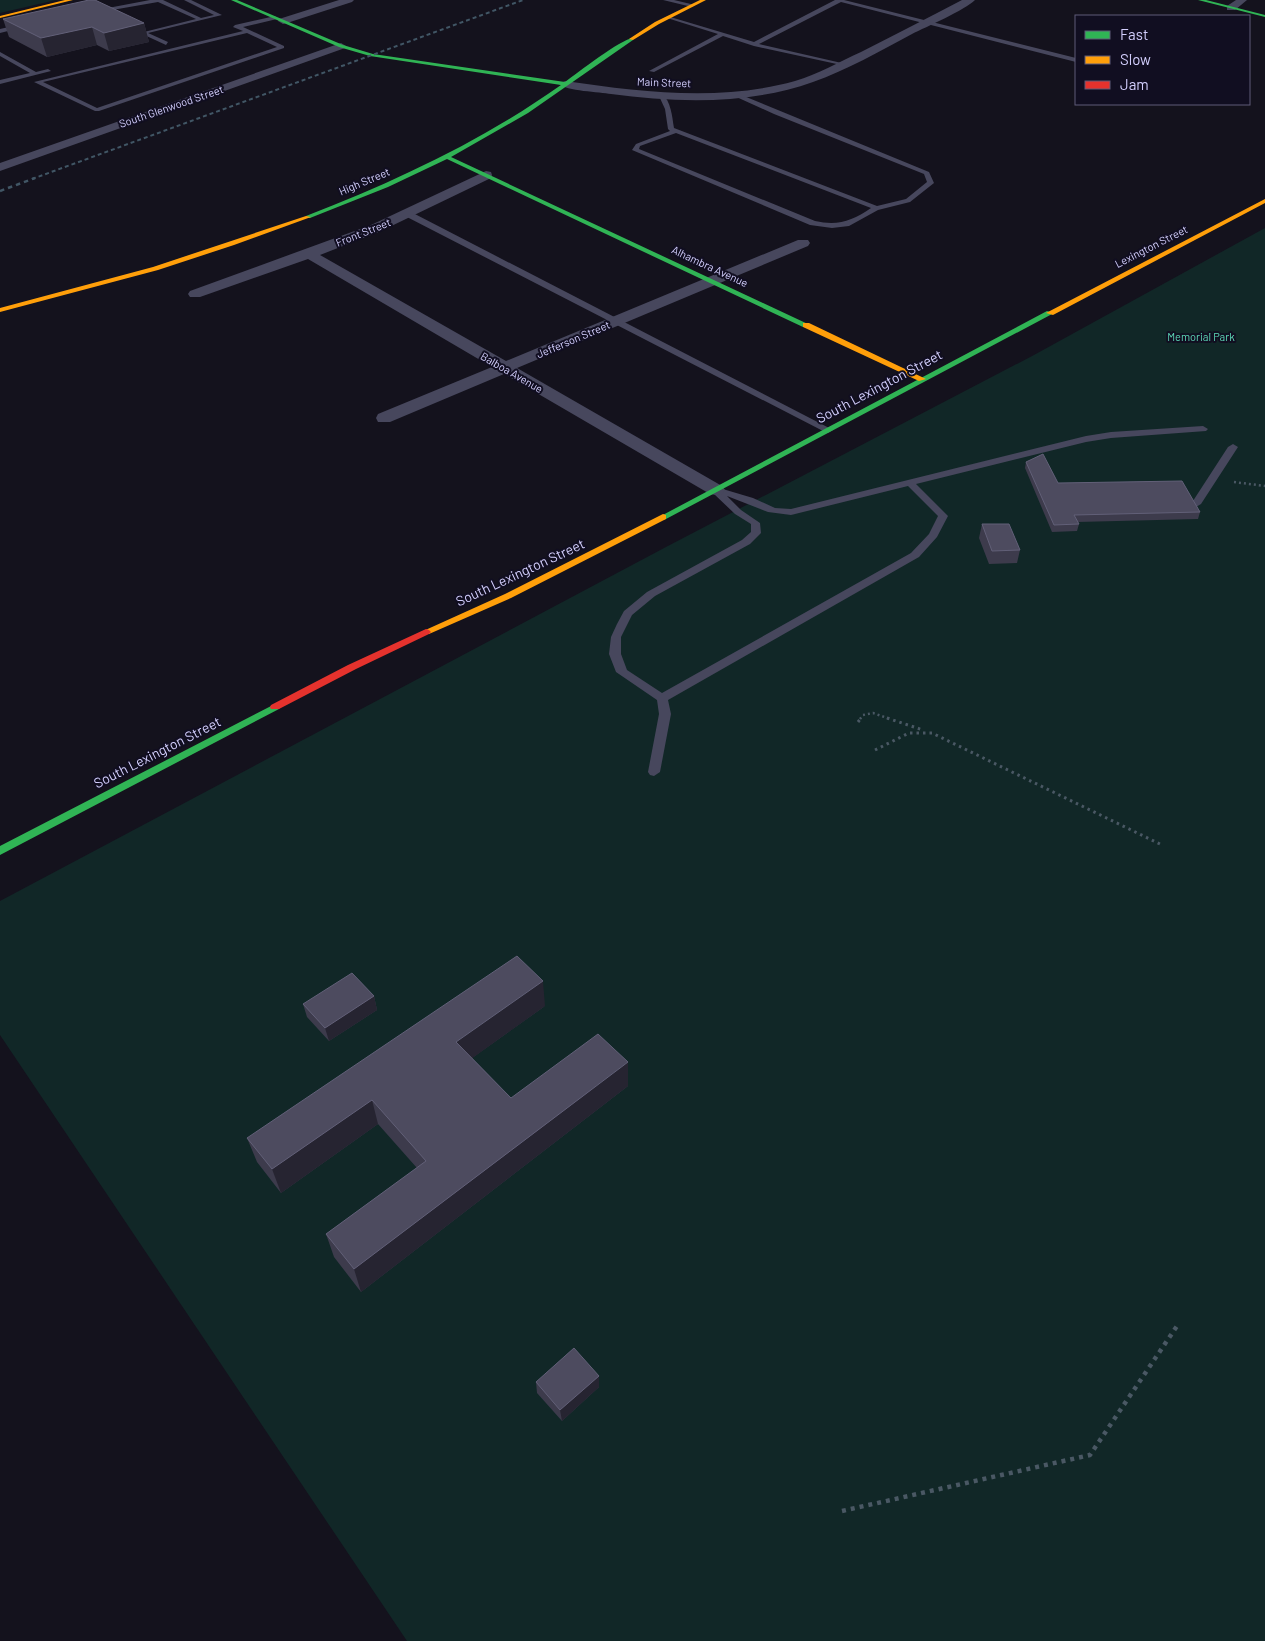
<svg xmlns="http://www.w3.org/2000/svg" width="1265" height="1641" viewBox="0 0 1265 1641" font-family="Barlow,sans-serif">
	<style>
		.green { fill: #112727 }
		.lines { fill: none; stroke-linecap: round; stroke-linejoin: round }
		.path-far2 { stroke: #4a5864; stroke-width: 2.5; stroke-dasharray: 2 3; stroke-linecap: butt }
		.path-far1 { stroke: #4a5864; stroke-width: 3; stroke-dasharray: 2.5 4; stroke-linecap: butt }
		.path { stroke: #4a5864; stroke-width: 4.5; stroke-dasharray: 4 5; stroke-linecap: butt }
		.lane { fill: #47475d; fill-rule: evenodd }
		.street { fill: #47475d; fill-rule: evenodd }
		.fast { fill: #30b455; fill-rule: evenodd }
		.slow { fill: #ff9f0a; fill-rule: evenodd }
		.jam { fill: #e5322d; fill-rule: evenodd }
		.rail-far1 { stroke: #415665; stroke-width: 2; stroke-dasharray: 4 3; stroke-linecap: butt }
		.rail { stroke: #415665; stroke-width: 2.5; stroke-dasharray: 4.5 4; stroke-linecap: butt }
		.wall { fill: #3d3b4c }
		.shaded-wall { fill: #262431 }
		.building { fill: #4d4b5f; stroke: #626078 }
		.labels { text-anchor: middle; dominant-baseline: central; stroke-width: 4; stroke-linejoin: round; paint-order: stroke }
		.far-street-label { font-size: 11px; fill: #d3cffd; stroke: #110e21 }
		.far-park-label { font-size: 11px; fill: #5edbb9; stroke: #110e21 }
		.street-label { font-size: 14px; fill: #d3cffd; stroke: #110e21 }
	</style>
	<rect width="100%" height="100%" fill="#14121d"/>
	<path class="green" d="M 0,0 L 56,0 L 0,13 Z
		M 1265,228 L 1265,1641 L 407,1641 L 0,1035 L 0,901 L 666,547 L 1034,355 Z"/>
	<g class="lines">
		<path class="path-far2" d="M 1234,482 L 1265,486
			M 860,719 L 863,715 L 873,713 L 890,719"/>
		<path class="path-far1" d="M 887,718 L 923,730
			M 858,722 L 861,718
			M 875,750 L 909,733 L 932,733 L 1162,845"/>
		<path class="path" d="M 842,1511 L 1090,1455 L 1179,1323"/>
		<path class="lane" d="M 150,0 L 163,0 L 201,18 L 214,15 L 184,0 L 191,0 L 222,15 L 148,33 L 168,42 L 166,45 L 140,33 L 196,19 L 158,2 L 95,13 L 92,11 Z
			M 663,0 L 674,0 L 695,5 L 692,7 Z
			M 835,0 L 844,0 L 1076,58 L 1076,62 L 841,2 L 759,44 L 846,64 L 846,66 L 754,46 L 723,36 L 654,72 L 649,71 L 718,34 L 667,18 L 667,16 L 754,42 Z
			M 275,16 L 277,19 L 243,27 L 284,46 L 284,48 L 99,111 L 95,111 L 34,82 L 243,31 L 233,27 L 235,25 ZM 247,33 L 277,47 L 97,108 L 43,82 Z
			M 22,24 L 24,27 L 0,33 L 0,29 Z
			M 0,52 L 36,72 L 48,69 L 51,71 L 0,84 L 0,80 L 30,73 L 0,56 Z
			M 734,92 L 929,172 L 934,183 L 910,202 L 878,210 L 849,226 L 832,228 L 810,225 L 632,150 L 636,144 L 670,131 L 668,129 L 665,109 L 659,96 L 662,94 C 671,101 672,116 674,128 L 877,206 L 906,199 L 927,182 L 924,174 L 774,114 L 732,95 ZM 676,133 L 871,208 C 852,221 838,226 815,221 L 639,149 L 640,146 Z
			M 405,212 L 411,212 L 833,430 L 828,433 L 825,432 L 405,216 Z
			M 1203,426 L 1208,429 L 1206,431 L 1111,438 L 1086,442 L 916,484 L 948,516 L 937,537 L 919,557 L 668,700 L 671,714 L 660,772 L 654,776 L 650,775 L 648,772 L 659,714 L 657,700 L 616,672 L 609,654 L 611,637 L 617,624 L 624,611 L 647,592 L 742,540 L 751,532 L 751,524 L 735,514 L 714,494 L 711,490 L 713,488 L 716,487 L 753,498 L 775,508 L 791,509 L 1086,436 L 1111,432 ZM 908,486 L 938,516 L 929,534 L 911,553 L 662,693 L 627,670 L 621,654 L 621,637 L 632,615 L 655,596 L 750,544 L 761,533 L 760,523 L 741,510 L 727,496 L 768,512 L 791,515 Z
			M 1233,444 L 1238,447 L 1201,504 L 1196,507 L 1193,506 L 1191,504 L 1228,447 Z"/>
		<path class="street" d="M 339,0 L 354,0 L 352,2 L 287,23 L 283,24 L 278,21 L 279,19 Z
			M 962,0 L 975,0 C 965,10 926,27 912,34 C 880,51 847,70 813,82 C 748,105 678,103 611,94 C 600,92 566,91 559,84 L 565,81 C 641,92 720,102 795,81 C 818,74 839,62 861,52 C 895,35 929,17 962,0 Z
			M 1236,0 L 1247,0 L 1235,10 L 1227,10 L 1227,6 Z
			M 341,43 L 346,46 L 345,48 L 0,171 L 0,163 Z
			M 486,171 L 491,172 L 492,175 L 491,178 L 381,231 L 320,255 L 506,361 L 798,240 L 808,240 L 810,243 L 808,246 L 517,368 L 722,486 L 725,490 L 722,494 L 716,495 L 710,494 L 504,374 L 390,422 L 378,422 L 376,418 L 378,414 L 492,367 L 308,259 L 200,297 L 190,297 L 188,294 L 190,291 L 371,225 Z"/>
		<path class="fast" d="M 231,0 L 237,0 L 343,45 L 373,54 L 565,82 C 577,73 621,39 633,38 L 633,40 L 528,113 L 451,157 L 810,325 L 803,327 L 447,159 L 388,187 L 310,218 L 306,218 L 306,216 C 396,181 482,141 561,85 L 370,56 L 339,47 Z
			M 1198,0 L 1206,0 L 1265,15 L 1265,17 Z
			M 1047,311 L 1054,313 L 666,519 L 663,520 L 659,517 Z
			M 275,704 L 279,705 L 280,707 L 279,709 L 0,855 L 0,846 Z"/>
		<path class="slow" d="M 65,0 L 73,0 L 0,18 L 0,16 Z
			M 700,0 L 706,0 L 659,24 L 633,40 L 629,39 L 655,22 Z
			M 1265,199 L 1265,203 L 1053,315 L 1046,313 Z
			M 306,216 L 311,217 L 234,245 L 158,270 L 0,312 L 0,308 L 153,267 Z
			M 803,323 L 809,323 L 926,379 L 919,381 L 803,327 Z
			M 663,514 L 666,515 L 666,519 L 511,598 L 429,634 L 423,634 L 421,632 L 505,594 Z"/>
		<path class="jam" d="M 426,629 L 429,630 L 431,632 L 429,634 L 356,669 L 279,709 L 271,709 L 270,707 L 271,705 L 348,665 Z"/>
		<path class="rail-far1" d="M 32,179 L 523,0"/>
		<path class="rail" d="M 0,191 L 35,178"/>
	</g>
	<path class="wall" d="M 3,19 L 144,23 L 149,42 L 109,51 L 97,45 L 47,57 L 9,37 Z
		M 1026,462 L 1058,483 L 1200,512 L 1198,519 L 1077,522 L 1079,524 L 1077,531 L 1052,532 L 1025,468 Z
		M 982,524 L 1020,550 L 1017,563 L 989,564 L 979,538 Z
		M 374,996 L 377,1010 L 329,1041 L 307,1017 L 303,1004 Z
		M 545,1006 L 472,1058 L 511,1098 L 628,1086 L 361,1292 L 334,1257 L 326,1234 L 417,1168 L 378,1124 L 281,1193 L 257,1162 L 247,1138 Z
		M 599,1376 L 599,1387 L 562,1421 L 537,1393 L 536,1382 Z"/>
	<path class="shaded-wall" d="M 144,23 L 149,42 L 109,51 L 104,33 Z
		M 92,27 L 97,45 L 47,57 L 41,38 Z
		M 543,981 L 545,1006 L 460,1067 L 456,1042 Z
		M 374,996 L 377,1010 L 329,1041 L 325,1028 Z
		M 628,1062 L 628,1086 L 361,1292 L 354,1269 Z
		M 372,1100 L 378,1124 L 281,1193 L 272,1169 Z
		M 599,1376 L 599,1387 L 562,1421 L 560,1410 Z"/>
	<path class="building" d="M 89,0 L 95,0 L 144,23 L 104,33 L 92,27 L 41,38 L 3,19 Z
		M 1043,454 L 1058,483 L 1182,481 L 1200,512 L 1074,515 L 1079,524 L 1054,525 L 1026,462 Z
		M 982,524 L 1009,524 L 1020,550 L 992,551 Z
		M 517,956 L 543,981 L 456,1042 L 511,1098 L 598,1034 L 628,1062 L 354,1269 L 326,1234 L 426,1161 L 372,1100 L 272,1169 L 247,1138 Z
		M 352,973 L 374,996 L 325,1028 L 303,1004 Z
		M 574,1348 L 599,1376 L 560,1410 L 536,1382 Z"/>
	<g class="labels">
		<g class="far-street-label">
			<text transform="translate(664 82) rotate(2)">Main Street</text>
			<text transform="translate(171 106) rotate(-19)">South Glenwood Street</text>
			<text transform="translate(364 181) rotate(-23)">High Street</text>
			<text transform="translate(363 232) rotate(-22)">Front Street</text>
			<text transform="translate(1151 246) rotate(-27)">Lexington Street</text>
			<text transform="translate(710 266) rotate(25)">Alhambra Avenue</text>
			<text transform="translate(573 339) rotate(-23)">Jefferson Street</text>
			<text transform="translate(512 372) rotate(30)">Balboa Avenue</text>
		</g>
		<g class="far-park-label">
			<text x="1201" y="336">Memorial Park</text>
		</g>
		<g class="street-label">
			<text transform="translate(879 386) rotate(-28)">South Lexington Street</text>
			<text transform="translate(520 572) rotate(-25)">South Lexington Street</text>
			<text transform="translate(157 752) rotate(-27)">South Lexington Street</text>
		</g>
	</g>
	<rect x="1075" y="15" width="175" height="90" fill="#110e21" stroke="#5f5b79"/>
	<rect x="1085" y="31" width="25" height="8" fill="#30b455" stroke="#5f5b79"/>
	<text x="1120" y="40" font-size="15" fill="#d3cffd">Fast</text>
	<rect x="1085" y="56" width="25" height="8" fill="#ff9f0a" stroke="#5f5b79"/>
	<text x="1120" y="65" font-size="15" fill="#d3cffd">Slow</text>
	<rect x="1085" y="81" width="25" height="8" fill="#e5322d" stroke="#5f5b79"/>
	<text x="1120" y="90" font-size="15" fill="#d3cffd">Jam</text>
</svg>
